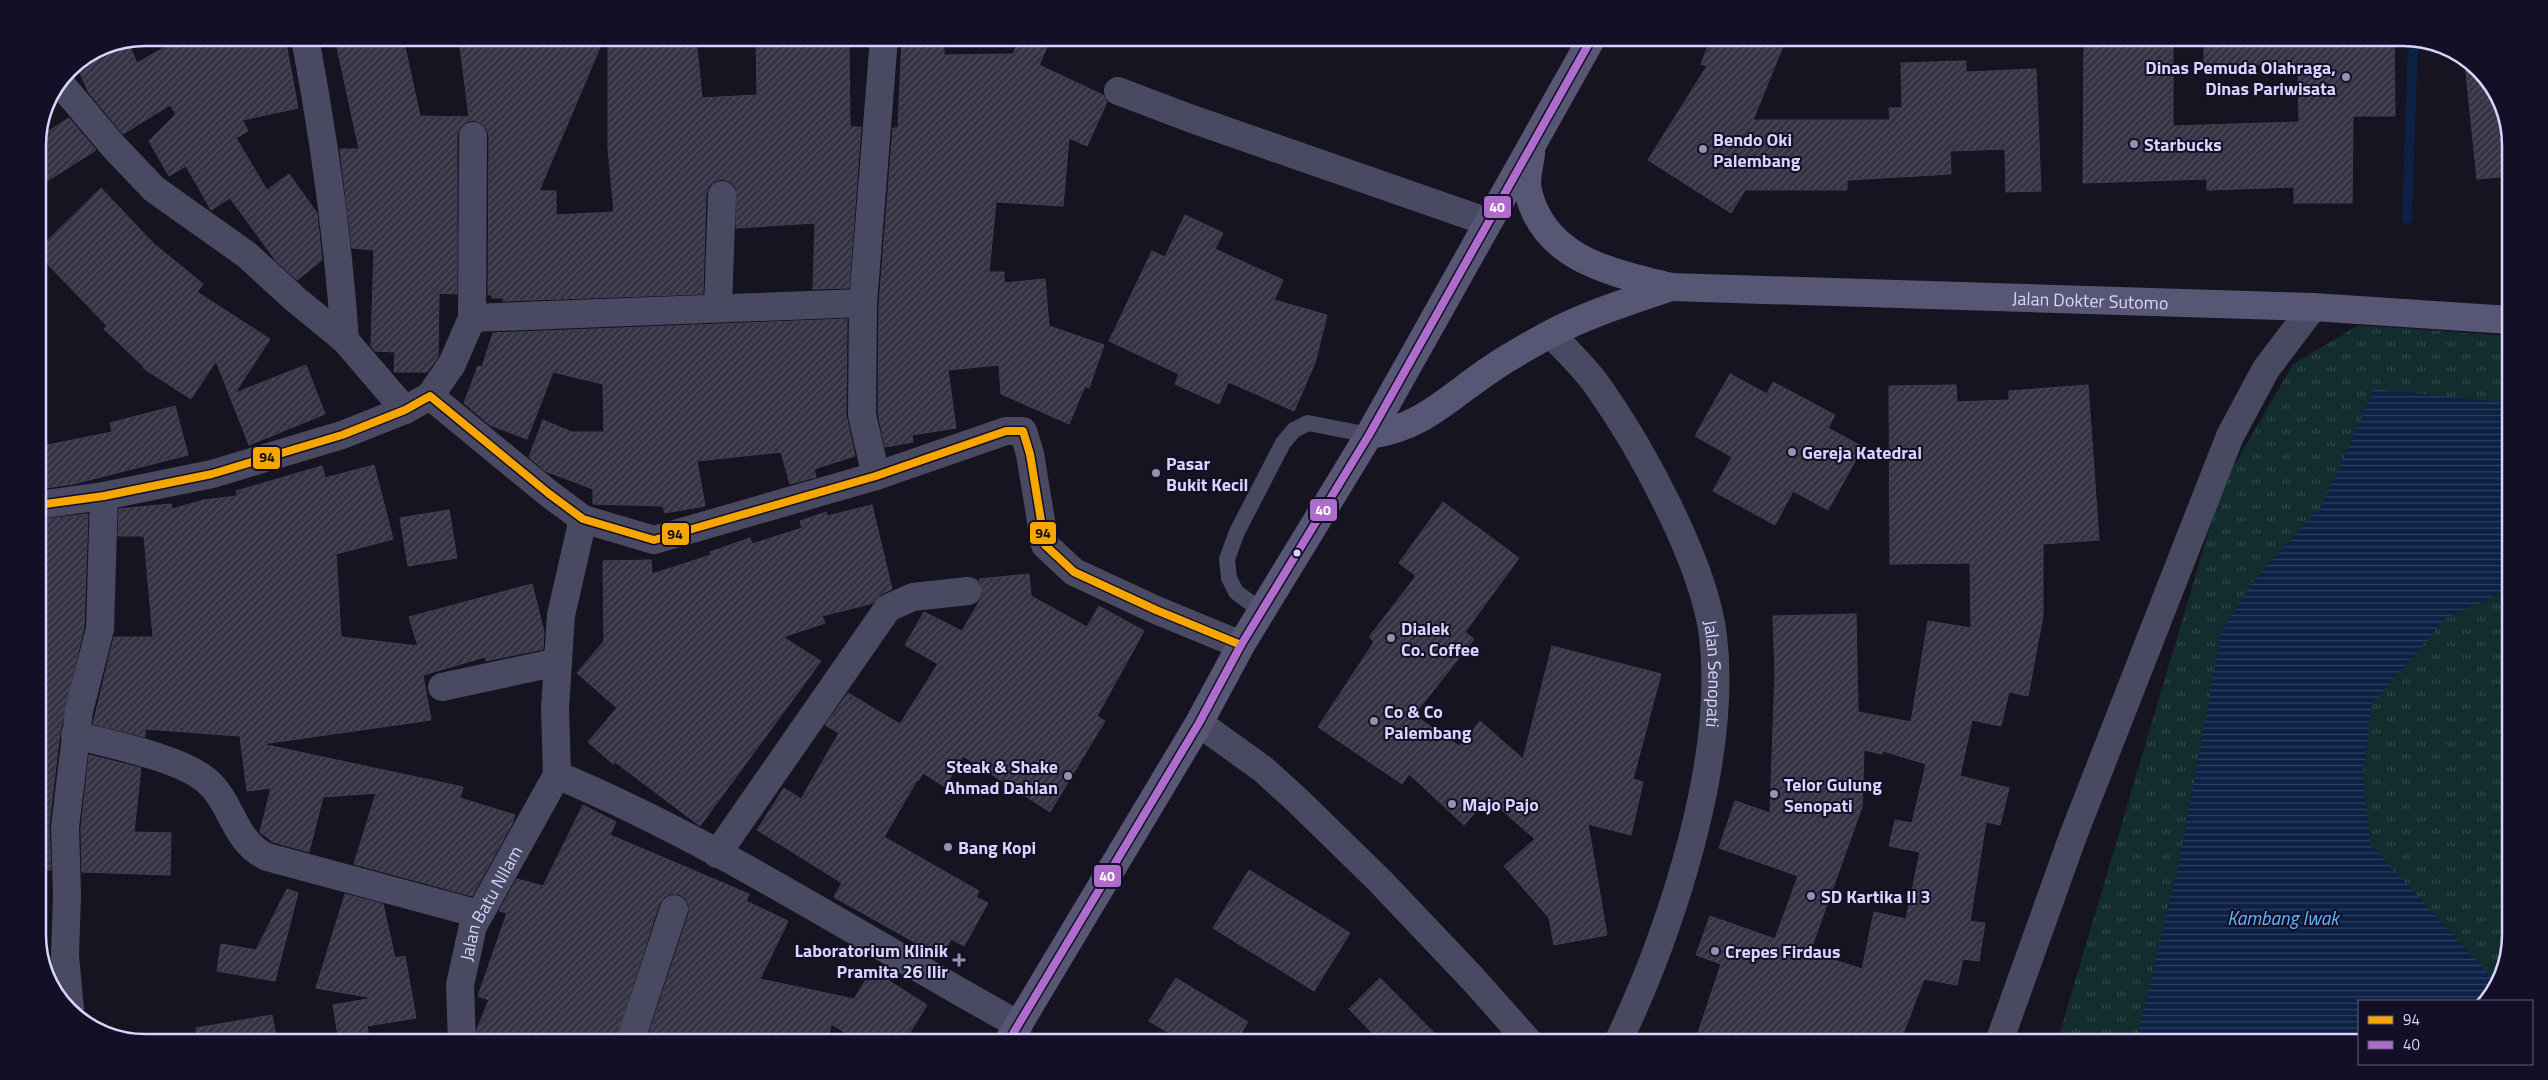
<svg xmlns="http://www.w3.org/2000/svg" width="2548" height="1080" viewBox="0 0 2548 1080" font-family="'Titillium Web',sans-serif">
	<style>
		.grass { fill: url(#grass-tufts) }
		.water { fill: url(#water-rules) }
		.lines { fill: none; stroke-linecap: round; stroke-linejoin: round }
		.stream { stroke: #0d2144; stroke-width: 10 }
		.building { fill: url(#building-hatch); stroke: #433f54; fill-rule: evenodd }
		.lane { stroke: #4a4962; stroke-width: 16 }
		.street { stroke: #4a4962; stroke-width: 28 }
		.secondary { stroke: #575674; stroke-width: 28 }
		.bus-1-casing { stroke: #130f26; stroke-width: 11 }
		.bus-2-casing { stroke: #130f26; stroke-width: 11 }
		.bus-1 { stroke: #f7a600; stroke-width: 8 }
		.bus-2 { stroke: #b06ccc; stroke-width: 8 }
		.poi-dot { fill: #9591b1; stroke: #130f26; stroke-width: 2 }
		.bus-dot { fill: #d9d4ff; stroke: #130f26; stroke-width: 2 }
		.labels { text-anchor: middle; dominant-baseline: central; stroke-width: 4; stroke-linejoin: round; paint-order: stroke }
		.poi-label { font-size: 18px; font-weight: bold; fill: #d9d4ff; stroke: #130f26; text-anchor: start }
		.street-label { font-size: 18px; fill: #d9d4ff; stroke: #130f26 }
		.water-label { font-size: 19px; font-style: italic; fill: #62b6ff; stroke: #130f26 }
		.rim { fill: none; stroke: #d9d4ff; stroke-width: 2.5 }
		.line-badge { stroke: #130f26; stroke-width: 2 }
		.badge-label { font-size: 14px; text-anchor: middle; font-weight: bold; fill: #fff }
		.pale-badge-label { font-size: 14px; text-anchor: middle; font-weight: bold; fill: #111 }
	</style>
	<defs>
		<pattern id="grass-tufts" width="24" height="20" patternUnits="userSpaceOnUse" patternTransform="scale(1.25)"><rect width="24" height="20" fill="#132c2d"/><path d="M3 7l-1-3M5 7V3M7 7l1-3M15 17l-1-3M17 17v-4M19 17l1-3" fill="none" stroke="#354a4c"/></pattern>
		<pattern id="water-rules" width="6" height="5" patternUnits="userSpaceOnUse" patternTransform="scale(1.25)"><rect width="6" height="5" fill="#0d2144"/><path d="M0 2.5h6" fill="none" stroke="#304060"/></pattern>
		<pattern id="building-hatch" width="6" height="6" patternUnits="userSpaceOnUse" patternTransform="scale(1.25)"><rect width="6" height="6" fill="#343243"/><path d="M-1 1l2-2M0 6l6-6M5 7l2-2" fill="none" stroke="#514f5f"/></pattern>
	</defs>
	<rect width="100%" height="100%" fill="#161421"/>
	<path class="grass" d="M 2359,325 L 2510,336 L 2510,935 L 2502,976 L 2482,1001 L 2359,1001 L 2359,1042 L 2057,1042 L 2222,486 L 2293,364 Z"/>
	<path class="water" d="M 2374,389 L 2510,403 L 2510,589 L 2446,618 L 2372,704 L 2363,776 L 2370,844 L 2497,983 L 2482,1001 L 2359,1001 L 2359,1042 L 2136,1042 L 2180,858 L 2221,633 L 2250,585 L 2323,504 Z"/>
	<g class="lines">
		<path class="stream" d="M 2407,219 L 2413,39"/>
	</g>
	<path class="building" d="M 181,38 L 285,38 L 298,108 L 242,120 L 248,131 L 236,138 L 267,190 L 289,174 L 317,213 L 322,260 L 297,280 L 276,261 L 230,198 L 211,210 L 186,166 L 169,176 L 149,141 L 176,114 L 170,105 L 123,134 L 89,93 L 76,64 L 104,46 L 127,41 L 137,63 Z
		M 335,38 L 403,38 L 420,116 L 469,117 L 459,38 L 604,38 L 539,191 L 556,191 L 556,215 L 614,212 L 608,148 L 608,38 L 696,38 L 702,98 L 757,95 L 756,38 L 849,38 L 850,127 L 861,127 L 849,288 L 813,289 L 815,223 L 736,228 L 736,188 L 731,182 L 722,179 L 715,181 L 709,186 L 706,194 L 703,294 L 503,301 L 504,298 L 492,298 L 492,295 L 488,295 L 489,136 L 487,129 L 481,123 L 473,120 L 466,122 L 460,128 L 457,135 L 457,294 L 439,293 L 438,357 L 427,372 L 394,372 L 395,352 L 375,351 L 371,346 L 374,250 L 352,248 L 340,149 L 359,149 Z
		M 902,38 L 944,38 L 944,55 L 1013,54 L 1020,38 L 1051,38 L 1039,65 L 1103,95 L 1107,102 L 1087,146 L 1069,138 L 1063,206 L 996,202 L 989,272 L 1004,272 L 1004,283 L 1045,279 L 1049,326 L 1104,345 L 1089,388 L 1085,386 L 1069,424 L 1001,394 L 999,365 L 948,370 L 956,428 L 912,435 L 913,442 L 885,447 L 878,413 L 879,304 L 893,128 L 898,128 Z
		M 1711,38 L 1763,38 L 1783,46 L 1753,120 L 1890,120 L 1889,108 L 1902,108 L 1901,63 L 1966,61 L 1966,72 L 2036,69 L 2041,191 L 2006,192 L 2005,149 L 1950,151 L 1951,174 L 1847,180 L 1847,190 L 1745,190 L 1731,213 L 1648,160 L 1707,66 L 1701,64 Z
		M 2204,38 L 2394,38 L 2395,116 L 2353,116 L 2352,203 L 2294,203 L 2294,187 L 2207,190 L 2207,179 L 2083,183 L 2084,39 L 2173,40 L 2173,126 L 2299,122 L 2298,65 L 2204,63 Z
		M 2465,63 L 2492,85 L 2510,138 L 2510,176 L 2477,179 Z
		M 69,118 L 96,150 L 38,187 L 38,138 Z
		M 101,188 L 153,243 L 203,284 L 197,292 L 270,339 L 235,393 L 306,365 L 325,414 L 249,445 L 216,361 L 191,399 L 143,368 L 144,367 L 104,329 L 107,326 L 38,254 L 38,250 Z
		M 1185,215 L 1223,233 L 1215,249 L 1283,280 L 1274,300 L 1327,315 L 1315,363 L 1294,411 L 1231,383 L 1228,383 L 1219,404 L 1175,384 L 1179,374 L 1109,341 L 1152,251 L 1165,257 Z
		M 847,319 L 846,415 L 855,456 L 814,469 L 816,477 L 790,484 L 781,452 L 697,461 L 705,506 L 665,513 L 663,506 L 593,504 L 593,489 L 545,471 L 529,457 L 543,420 L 572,432 L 604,432 L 603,384 L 553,372 L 527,439 L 490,425 L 464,403 L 478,366 L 482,367 L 493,333 Z
		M 1730,374 L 1767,394 L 1773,382 L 1835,415 L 1828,428 L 1863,447 L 1828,510 L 1793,491 L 1775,525 L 1713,491 L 1732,457 L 1695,436 Z
		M 1956,385 L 1957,402 L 2009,400 L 2009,391 L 2088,385 L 2099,540 L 2043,544 L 2043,616 L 2028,696 L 2009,692 L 2001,726 L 1972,720 L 1960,776 L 2009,788 L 2000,825 L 1986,822 L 1970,921 L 1985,923 L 1979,961 L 1963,959 L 1957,985 L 1924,979 L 1900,1042 L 1695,1042 L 1721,964 L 1696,955 L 1710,916 L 1775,939 L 1798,876 L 1719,848 L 1735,801 L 1770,813 L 1775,674 L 1773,616 L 1856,614 L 1858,712 L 1911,722 L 1928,621 L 1971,628 L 1970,563 L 1890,564 L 1889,386 ZM 1864,750 L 1882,754 L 1883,751 L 1926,764 L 1912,823 L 1895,820 L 1889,846 L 1920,852 L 1906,919 L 1874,912 L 1862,969 L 1810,952 L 1862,807 Z
		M 175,406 L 188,455 L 73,484 L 38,489 L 38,447 L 112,432 L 110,423 Z
		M 374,465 L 393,539 L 336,554 L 341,637 L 418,646 L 409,617 L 532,584 L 544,632 L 543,649 L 486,661 L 485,657 L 423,675 L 431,720 L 262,744 L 463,787 L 460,798 L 515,815 L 512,824 L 472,896 L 354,864 L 376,793 L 323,797 L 309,852 L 273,842 L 260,832 L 271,788 L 247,791 L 240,736 L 145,729 L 145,737 L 93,724 L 114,637 L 153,637 L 144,536 L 118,536 L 119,509 L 171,504 L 172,509 L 204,500 L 237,496 L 236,491 L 322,466 L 325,478 Z
		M 1443,502 L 1519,558 L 1465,632 L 1474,639 L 1414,715 L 1459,746 L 1480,721 L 1523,759 L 1552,646 L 1661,674 L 1633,779 L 1643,782 L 1631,835 L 1588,824 L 1607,935 L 1554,945 L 1549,918 L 1504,866 L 1535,839 L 1488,798 L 1464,825 L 1409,774 L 1402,784 L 1318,727 L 1374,642 L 1369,637 L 1416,576 L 1399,563 Z
		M 872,505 L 892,589 L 881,594 L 873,603 L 822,616 L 825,623 L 783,637 L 821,661 L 700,826 L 615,762 L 613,764 L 588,742 L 617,708 L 577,673 L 604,641 L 603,561 L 651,560 L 652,574 L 711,555 L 710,552 L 750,538 L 752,544 L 802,528 L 800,521 L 826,512 L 827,516 Z
		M 449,510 L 457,558 L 408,566 L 400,518 Z
		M 88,514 L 84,627 L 60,732 L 49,825 L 51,870 L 38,870 L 38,520 Z
		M 1029,574 L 1031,596 L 1087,627 L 1099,606 L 1144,631 L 1097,716 L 1105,721 L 1050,812 L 963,756 L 945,787 L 923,773 L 918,781 L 917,780 L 884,837 L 979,891 L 976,897 L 988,903 L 964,946 L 951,939 L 941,957 L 834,897 L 842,883 L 757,830 L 784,788 L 801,799 L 839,733 L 825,725 L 848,693 L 900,724 L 938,664 L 905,645 L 924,612 L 962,631 L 982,597 L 983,589 L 979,579 Z
		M 89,755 L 141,768 L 134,832 L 171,833 L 170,875 L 82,872 L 81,828 Z
		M 583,805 L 616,822 L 610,835 L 749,894 L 746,901 L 788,921 L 760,979 L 854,999 L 872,970 L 927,1005 L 904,1042 L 861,1042 L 831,1024 L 828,1042 L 646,1042 L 689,913 L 689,905 L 685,898 L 679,894 L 671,894 L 664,897 L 659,904 L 615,1042 L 477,1042 L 477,1029 L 489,1000 L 478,996 L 507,913 L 499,911 L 517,879 L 543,886 Z
		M 1249,870 L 1350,933 L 1314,991 L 1213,928 Z
		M 287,889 L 298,893 L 275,981 L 217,971 L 221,944 L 256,950 Z
		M 345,894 L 383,904 L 395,958 L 405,956 L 416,1018 L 367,1026 L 370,1042 L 339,1042 L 333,1005 L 373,998 L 316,988 Z
		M 1176,978 L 1248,1022 L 1236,1042 L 1184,1042 L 1149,1021 Z
		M 1380,978 L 1443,1042 L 1381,1042 L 1349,1009 Z
		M 272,1015 L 277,1042 L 197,1042 L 196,1028 Z"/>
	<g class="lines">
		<path class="lane" d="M 1263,612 L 1236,592 L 1229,578 L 1227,559 L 1237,532 L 1283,443 L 1294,430 L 1308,423 L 1369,435"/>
		<g class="street">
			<path d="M 305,38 C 324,138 338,238 345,340"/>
			<path d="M 60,83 L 114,147 L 154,189 L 247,255 L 295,299 L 345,340 L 405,410"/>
			<path d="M 1118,91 L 1192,119 L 1488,222"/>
			<path d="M 473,136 L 472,318 L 863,303"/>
			<path d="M 718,308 L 722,195"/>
			<path id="s1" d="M 1551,334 C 1566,350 1584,367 1597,385 C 1641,447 1704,562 1713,636 C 1728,760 1671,931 1618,1042"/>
			<path d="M 430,396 L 452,364 L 472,318"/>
			<path d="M 876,476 L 862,415 L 863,303 L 884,38"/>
			<path d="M 38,505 L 104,496 L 212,474 L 342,435 L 405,410 L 430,396 L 548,493 L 583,519 L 654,540 L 876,476 L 1006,431 L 1023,431 L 1030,454 L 1045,545 L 1074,572 L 1156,610 L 1241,645"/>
			<path d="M 442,687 L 558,662"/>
			<path d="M 1199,723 L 1264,770 L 1297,800 L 1380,881 L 1472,978 L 1529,1042"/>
			<path d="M 75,735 C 112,745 177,757 206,780 C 233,803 233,841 267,857 L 479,914"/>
			<path d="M 557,775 C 719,843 866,941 1019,1025"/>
			<path d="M 557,775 L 555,708 L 561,615 L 583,519"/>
			<path d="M 717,854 L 888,608 L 913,597 L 968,591"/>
			<path d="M 70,1009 L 65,956 L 67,895 L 65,827 L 79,711 L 100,629 L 104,496"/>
			<path id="s2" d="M 462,1042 L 460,985 L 473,926 L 557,775"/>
			<path d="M 630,1042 L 674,909"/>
			<path d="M 1999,1042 L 2073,836 L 2230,436 L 2266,369 L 2313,307"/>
		</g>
		<g class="secondary">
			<path id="s3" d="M 1531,153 C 1530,164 1525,180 1528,191 C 1544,260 1611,272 1671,287 L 2313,307 L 2510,320"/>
			<path d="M 1369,435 C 1423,428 1449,397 1491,369 C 1510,356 1530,345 1550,334 C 1588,314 1630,301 1671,287"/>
			<path d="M 1008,1042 L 1199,723 L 1241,645 L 1369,435 L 1592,38"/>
		</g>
		<defs>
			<path id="bus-1" d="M 38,505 L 104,496 L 212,474 L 342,435 L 405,410 L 430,396 L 548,493 L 583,519 L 654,540 L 876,476 L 1006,431 L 1023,431 L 1030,454 L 1045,545 L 1074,572 L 1156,610 L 1241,645"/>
			<path id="bus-2" d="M 1008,1042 L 1199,723 L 1241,645 L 1369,435 L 1592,38"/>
		</defs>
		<use href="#bus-1" class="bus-1-casing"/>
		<use href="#bus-2" class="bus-2-casing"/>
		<use href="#bus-1" class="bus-1"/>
		<use href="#bus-2" class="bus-2"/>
	</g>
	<g class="poi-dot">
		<circle cx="2346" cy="77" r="5"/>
		<circle cx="2134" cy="144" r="5"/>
		<circle cx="1703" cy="149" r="5"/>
		<circle cx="1792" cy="452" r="5"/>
		<circle cx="1156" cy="473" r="5"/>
		<circle cx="1391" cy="638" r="5"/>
		<circle cx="1374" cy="721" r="5"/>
		<circle cx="1068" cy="776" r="5"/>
		<circle cx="1774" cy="794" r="5"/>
		<circle cx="1452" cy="804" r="5"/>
		<circle cx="948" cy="847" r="5"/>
		<circle cx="1811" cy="896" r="5"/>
		<circle cx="1715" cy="951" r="5"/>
		<path d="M956.5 952.5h5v5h5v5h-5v5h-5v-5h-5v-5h5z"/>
	</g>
	<circle class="bus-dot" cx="1297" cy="553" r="4.5"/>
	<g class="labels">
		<g class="poi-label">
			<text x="2336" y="67" text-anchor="end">Dinas Pemuda Olahraga,<tspan x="2336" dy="21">Dinas Pariwisata</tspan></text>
			<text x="1713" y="139">Bendo Oki<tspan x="1713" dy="21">Palembang</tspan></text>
			<text x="2144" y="144">Starbucks</text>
			<text x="1802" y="452">Gereja Katedral</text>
			<text x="1166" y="463">Pasar<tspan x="1166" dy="21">Bukit Kecil</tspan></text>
			<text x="1401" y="628">Dialek<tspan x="1401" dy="21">Co. Coffee</tspan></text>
			<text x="1384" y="711">Co &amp; Co<tspan x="1384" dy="21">Palembang</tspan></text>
			<text x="1058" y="766" text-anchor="end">Steak &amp; Shake<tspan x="1058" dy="21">Ahmad Dahlan</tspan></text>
			<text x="1784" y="784">Telor Gulung<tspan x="1784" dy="21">Senopati</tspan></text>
			<text x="1462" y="804">Majo Pajo</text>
			<text x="958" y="847">Bang Kopi</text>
			<text x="1821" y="896">SD Kartika II 3</text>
			<text x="948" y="950" text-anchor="end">Laboratorium Klinik<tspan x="948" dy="21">Pramita 26 Ilir</tspan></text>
			<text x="1725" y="951">Crepes Firdaus</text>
		</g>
		<g class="street-label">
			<text stroke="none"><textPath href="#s3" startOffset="641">Jalan Dokter Sutomo</textPath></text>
			<text stroke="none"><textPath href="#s1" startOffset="385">Jalan Senopati</textPath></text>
			<text stroke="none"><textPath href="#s2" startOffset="145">Jalan Batu NIlam</textPath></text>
		</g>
		<g class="water-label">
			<text x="2283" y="917">Kambang Iwak</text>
		</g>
	</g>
	<path d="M0 0H2548V1080H0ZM145 46H2403A99 99 0 0 1 2502 145V935A99 99 0 0 1 2403 1034H145A99 99 0 0 1 46 935V145A99 99 0 0 1 145 46Z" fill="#130f26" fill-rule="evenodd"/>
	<path class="rim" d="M145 46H2403A99 99 0 0 1 2502 145V935A99 99 0 0 1 2403 1034H145A99 99 0 0 1 46 935V145A99 99 0 0 1 145 46Z"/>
	<g class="line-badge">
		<rect x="1483" y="195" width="29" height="24" rx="5" fill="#b06ccc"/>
		<rect x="252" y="446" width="29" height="24" rx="5" fill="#f7a600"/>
		<rect x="1309" y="498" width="29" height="24" rx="5" fill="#b06ccc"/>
		<rect x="1029" y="521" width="28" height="24" rx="5" fill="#f7a600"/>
		<rect x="661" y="522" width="29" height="24" rx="5" fill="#f7a600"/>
		<rect x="1093" y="864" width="29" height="24" rx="5" fill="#b06ccc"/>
	</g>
	<g class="badge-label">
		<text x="1497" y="212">40</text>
		<text x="1323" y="515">40</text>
		<text x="1107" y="881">40</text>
	</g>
	<g class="pale-badge-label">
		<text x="267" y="462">94</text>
		<text x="1043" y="538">94</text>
		<text x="675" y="539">94</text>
	</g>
	<rect x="2358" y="1000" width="175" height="65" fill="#130f26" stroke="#625e7d"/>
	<rect x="2368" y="1016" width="25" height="8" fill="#f7a600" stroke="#625e7d"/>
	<text x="2403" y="1025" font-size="15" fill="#d9d4ff">94</text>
	<rect x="2368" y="1041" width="25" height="8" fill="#b06ccc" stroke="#625e7d"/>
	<text x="2403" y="1050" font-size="15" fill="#d9d4ff">40</text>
</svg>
